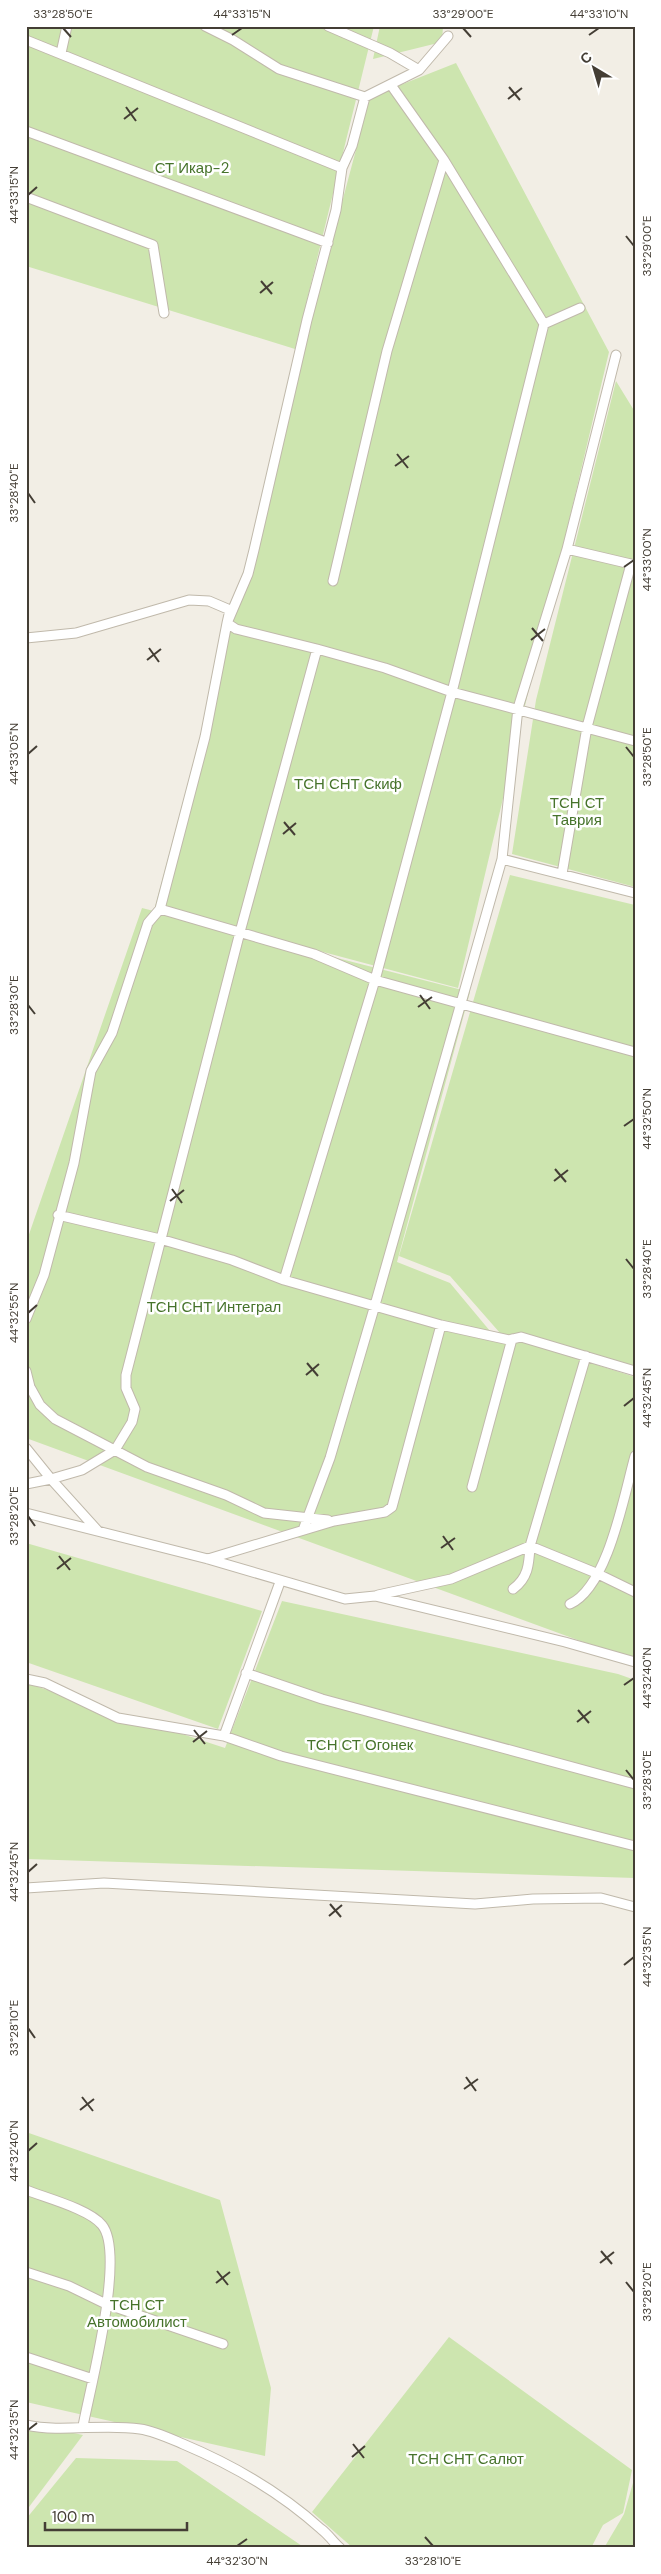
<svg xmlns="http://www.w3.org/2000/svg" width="661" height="2574" viewBox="0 0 661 2574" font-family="'DM Sans',sans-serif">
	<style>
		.green { fill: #cde5af }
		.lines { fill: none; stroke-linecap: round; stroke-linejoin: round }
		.minor-casing { stroke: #c0b9ab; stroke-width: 11 }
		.minor { stroke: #fff; stroke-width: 9 }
		.ticks { fill: none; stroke: #443e35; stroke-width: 2 }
		.labels { text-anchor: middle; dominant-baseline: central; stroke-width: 5; stroke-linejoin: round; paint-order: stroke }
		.park-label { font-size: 15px; fill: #46732b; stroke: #fff }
		.neatline { fill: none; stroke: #443e35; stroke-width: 2 }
		.ticks-label { font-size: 12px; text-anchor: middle; fill: #443e35 }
	</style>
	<rect width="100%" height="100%" fill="#f2eee5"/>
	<path class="green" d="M 26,26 L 374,26 L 295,349 L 26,266 Z
		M 380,26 L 443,26 L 442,42 L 373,59 Z
		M 456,63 L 609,352 L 458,988 L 155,907 L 370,97 Z
		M 616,381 L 635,412 L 635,887 L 512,854 L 536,700 Z
		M 510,875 L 635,905 L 635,1375 L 500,1333 L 450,1276 L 399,1256 Z
		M 142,908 L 470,992 L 397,1262 L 450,1283 L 490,1331 L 635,1377 L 635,1661 L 26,1438 L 26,1243 Z
		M 26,1543 L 262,1611 L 218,1729 L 26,1662 Z
		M 282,1601 L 618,1674 L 635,1680 L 635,1878 L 26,1859 L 26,1683 L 225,1748 Z
		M 26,2132 L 220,2200 L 271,2388 L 265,2456 L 26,2402 Z
		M 449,2337 L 632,2470 L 623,2513 L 603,2525 L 591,2548 L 353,2548 L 312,2512 Z
		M 26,2423 L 83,2435 L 26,2511 Z
		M 76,2458 L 177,2461 L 305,2548 L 26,2548 L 26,2519 Z
		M 635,2476 L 635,2548 L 604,2548 L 624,2514 Z"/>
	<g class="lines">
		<defs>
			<path id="minor" d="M 205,26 L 233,40 L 279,69 L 365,97
				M 328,26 L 390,53 L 419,70
				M 26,40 L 342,168
				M 61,53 L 67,26
				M 26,131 L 328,243
				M 444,160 L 544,324
				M 26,197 L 153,245 L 164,313
				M 567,549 L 635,565
				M 333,581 L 387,351 L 444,160 L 391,85
				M 26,638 L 76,633 L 189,600 L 209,601 L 230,610 L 227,623 L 236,629 L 317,649 L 385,668 L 452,692 L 635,741
				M 502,859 L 635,893
				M 562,874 L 587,727 L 631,564
				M 160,909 L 314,954 L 375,980 L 635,1052
				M 58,1215 L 160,1239 L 232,1260 L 284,1280 L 441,1325 L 509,1340 L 521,1337 L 635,1371
				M 284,1280 L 375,980 L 452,692 L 544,324 L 580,308
				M 26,1319 L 44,1275 L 74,1163 L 91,1071 L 112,1033 L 148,923 L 160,909 L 205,737 L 227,623 L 248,574 L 254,550 L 307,320 L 336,210 L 342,168 L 352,146 L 365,97 L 419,70 L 448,36
				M 26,1371 L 30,1387 L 40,1405 L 55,1419 L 147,1467 L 226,1495 L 264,1513 L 328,1520
				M 26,1448 L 51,1479 L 98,1531
				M 26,1484 L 51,1479 L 82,1470 L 115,1450 L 132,1422 L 135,1409 L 126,1388 L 126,1375 L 240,932 L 317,649
				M 472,1487 L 512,1339
				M 26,1513 L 208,1559 L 345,1599 L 375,1596 L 565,1642 L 635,1662
				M 303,1530 L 330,1458 L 375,1305 L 502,859 L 518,708 L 567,549 L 616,355
				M 208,1559 L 334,1521 L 385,1512 L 392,1507 L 441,1325
				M 513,1589 C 528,1578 529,1565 530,1546 L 586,1356
				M 378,1595 L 451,1579 L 530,1546 L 596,1573 L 635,1592
				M 570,1604 C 608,1587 624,1495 635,1456
				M 246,1673 L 322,1699 L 635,1784
				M 26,1679 L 45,1683 L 118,1718 L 224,1736 L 281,1756 L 635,1846
				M 224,1736 L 280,1582
				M 26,1888 L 104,1883 L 475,1904 L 533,1899 L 601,1898 L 635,1907
				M 26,2190 C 46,2198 89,2209 102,2225 C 126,2254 90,2388 83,2426
				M 26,2272 L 69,2286 L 106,2304 L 223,2344
				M 26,2357 L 93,2379
				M 26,2425 C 63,2433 102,2423 140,2429 C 154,2431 169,2438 183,2444 C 233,2465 280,2492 321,2529 C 328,2534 333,2542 340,2548"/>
		</defs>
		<use href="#minor" class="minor-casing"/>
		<use href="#minor" class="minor"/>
	</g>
	<path class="ticks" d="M 63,28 L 71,37M 463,28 L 471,37M 232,35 L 242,28M 589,35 L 599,28M 509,87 L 520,100M 508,99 L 522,88M 126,107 L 136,121M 124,119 L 138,108M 28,195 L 37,187M 626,236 L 634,246M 261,281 L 272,294M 260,293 L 273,282M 397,454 L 408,468M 395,466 L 409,456M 28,493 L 35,503M 624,567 L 634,560M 532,628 L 543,641M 531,640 L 545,629M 149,648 L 159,662M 147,660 L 161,649M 626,747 L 634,757M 28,754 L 37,746M 284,822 L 295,835M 283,834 L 296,823M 420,995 L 430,1009M 28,1005 L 35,1014M 418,1007 L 432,997M 624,1126 L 634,1119M 555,1169 L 566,1182M 554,1181 L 568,1170M 172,1189 L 182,1203M 170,1201 L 184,1190M 626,1259 L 634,1269M 28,1313 L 37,1305M 307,1363 L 318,1376M 306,1375 L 319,1364M 624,1406 L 634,1398M 28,1516 L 35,1526M 443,1536 L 453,1550M 441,1548 L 455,1538M 59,1556 L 70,1570M 57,1569 L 71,1558M 624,1685 L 634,1678M 578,1710 L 589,1723M 577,1722 L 591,1711M 194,1730 L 205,1744M 193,1742 L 207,1731M 626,1770 L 634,1780M 28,1872 L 37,1864M 330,1904 L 341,1917M 329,1916 L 342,1905M 624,1965 L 634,1957M 28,2028 L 35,2038M 466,2077 L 476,2091M 464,2089 L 478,2079M 82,2097 L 93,2111M 80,2110 L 94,2099M 28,2151 L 37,2143M 601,2251 L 612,2264M 600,2263 L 614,2252M 217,2271 L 228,2285M 626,2282 L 634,2292M 216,2283 L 230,2272M 28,2430 L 37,2423M 353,2444 L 364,2458M 352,2457 L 365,2446M 425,2537 L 433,2546M 237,2546 L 247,2539"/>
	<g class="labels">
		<g class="park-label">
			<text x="192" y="168">СТ Икар-2</text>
			<text x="348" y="784">ТСН СНТ Скиф</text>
			<text x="577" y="803">ТСН СТ<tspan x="577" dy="17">Таврия</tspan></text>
			<text x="214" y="1307">ТСН СНТ Интеграл</text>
			<text x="360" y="1745">ТСН СТ Огонек</text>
			<text x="137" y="2305">ТСН СТ<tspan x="137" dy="17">Автомобилист</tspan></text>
			<text x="466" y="2459">ТСН СНТ Салют</text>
		</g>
	</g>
	<rect width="661" height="2574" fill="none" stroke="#ffffff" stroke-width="55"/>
	<g transform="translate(594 68) rotate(322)" stroke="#ffffff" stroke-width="4" paint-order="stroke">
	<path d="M0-4L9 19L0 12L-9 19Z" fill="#443e35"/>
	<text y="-8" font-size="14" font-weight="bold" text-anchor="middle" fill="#443e35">С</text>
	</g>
	<path d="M45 2522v8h142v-8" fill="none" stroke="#443e35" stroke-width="2.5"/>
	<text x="52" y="2522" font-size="15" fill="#443e35" stroke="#ffffff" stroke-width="4" paint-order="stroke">100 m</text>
	<rect x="28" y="28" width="606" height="2518" class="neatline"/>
	<g class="ticks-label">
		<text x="63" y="18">33°28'50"E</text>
		<text x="242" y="18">44°33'15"N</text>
		<text x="463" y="18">33°29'00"E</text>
		<text x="599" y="18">44°33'10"N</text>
		<text transform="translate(14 195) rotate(-90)" y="4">44°33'15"N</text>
		<text transform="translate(647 246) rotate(-90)" y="4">33°29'00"E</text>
		<text transform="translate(14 493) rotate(-90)" y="4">33°28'40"E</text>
		<text transform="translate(647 560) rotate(-90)" y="4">44°33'00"N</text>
		<text transform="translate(14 754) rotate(-90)" y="4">44°33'05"N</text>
		<text transform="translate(647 757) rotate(-90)" y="4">33°28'50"E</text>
		<text transform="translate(14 1005) rotate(-90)" y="4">33°28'30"E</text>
		<text transform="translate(647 1119) rotate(-90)" y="4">44°32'50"N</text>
		<text transform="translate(647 1269) rotate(-90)" y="4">33°28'40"E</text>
		<text transform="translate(14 1313) rotate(-90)" y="4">44°32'55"N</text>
		<text transform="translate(647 1398) rotate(-90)" y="4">44°32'45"N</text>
		<text transform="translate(14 1516) rotate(-90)" y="4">33°28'20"E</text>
		<text transform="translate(647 1678) rotate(-90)" y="4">44°32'40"N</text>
		<text transform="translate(647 1780) rotate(-90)" y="4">33°28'30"E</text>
		<text transform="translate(14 1872) rotate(-90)" y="4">44°32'45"N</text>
		<text transform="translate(647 1957) rotate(-90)" y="4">44°32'35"N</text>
		<text transform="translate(14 2028) rotate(-90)" y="4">33°28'10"E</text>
		<text transform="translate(14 2151) rotate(-90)" y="4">44°32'40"N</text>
		<text transform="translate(647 2292) rotate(-90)" y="4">33°28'20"E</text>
		<text transform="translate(14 2430) rotate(-90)" y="4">44°32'35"N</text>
		<text x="237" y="2565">44°32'30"N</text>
		<text x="433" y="2565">33°28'10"E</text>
	</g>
</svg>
